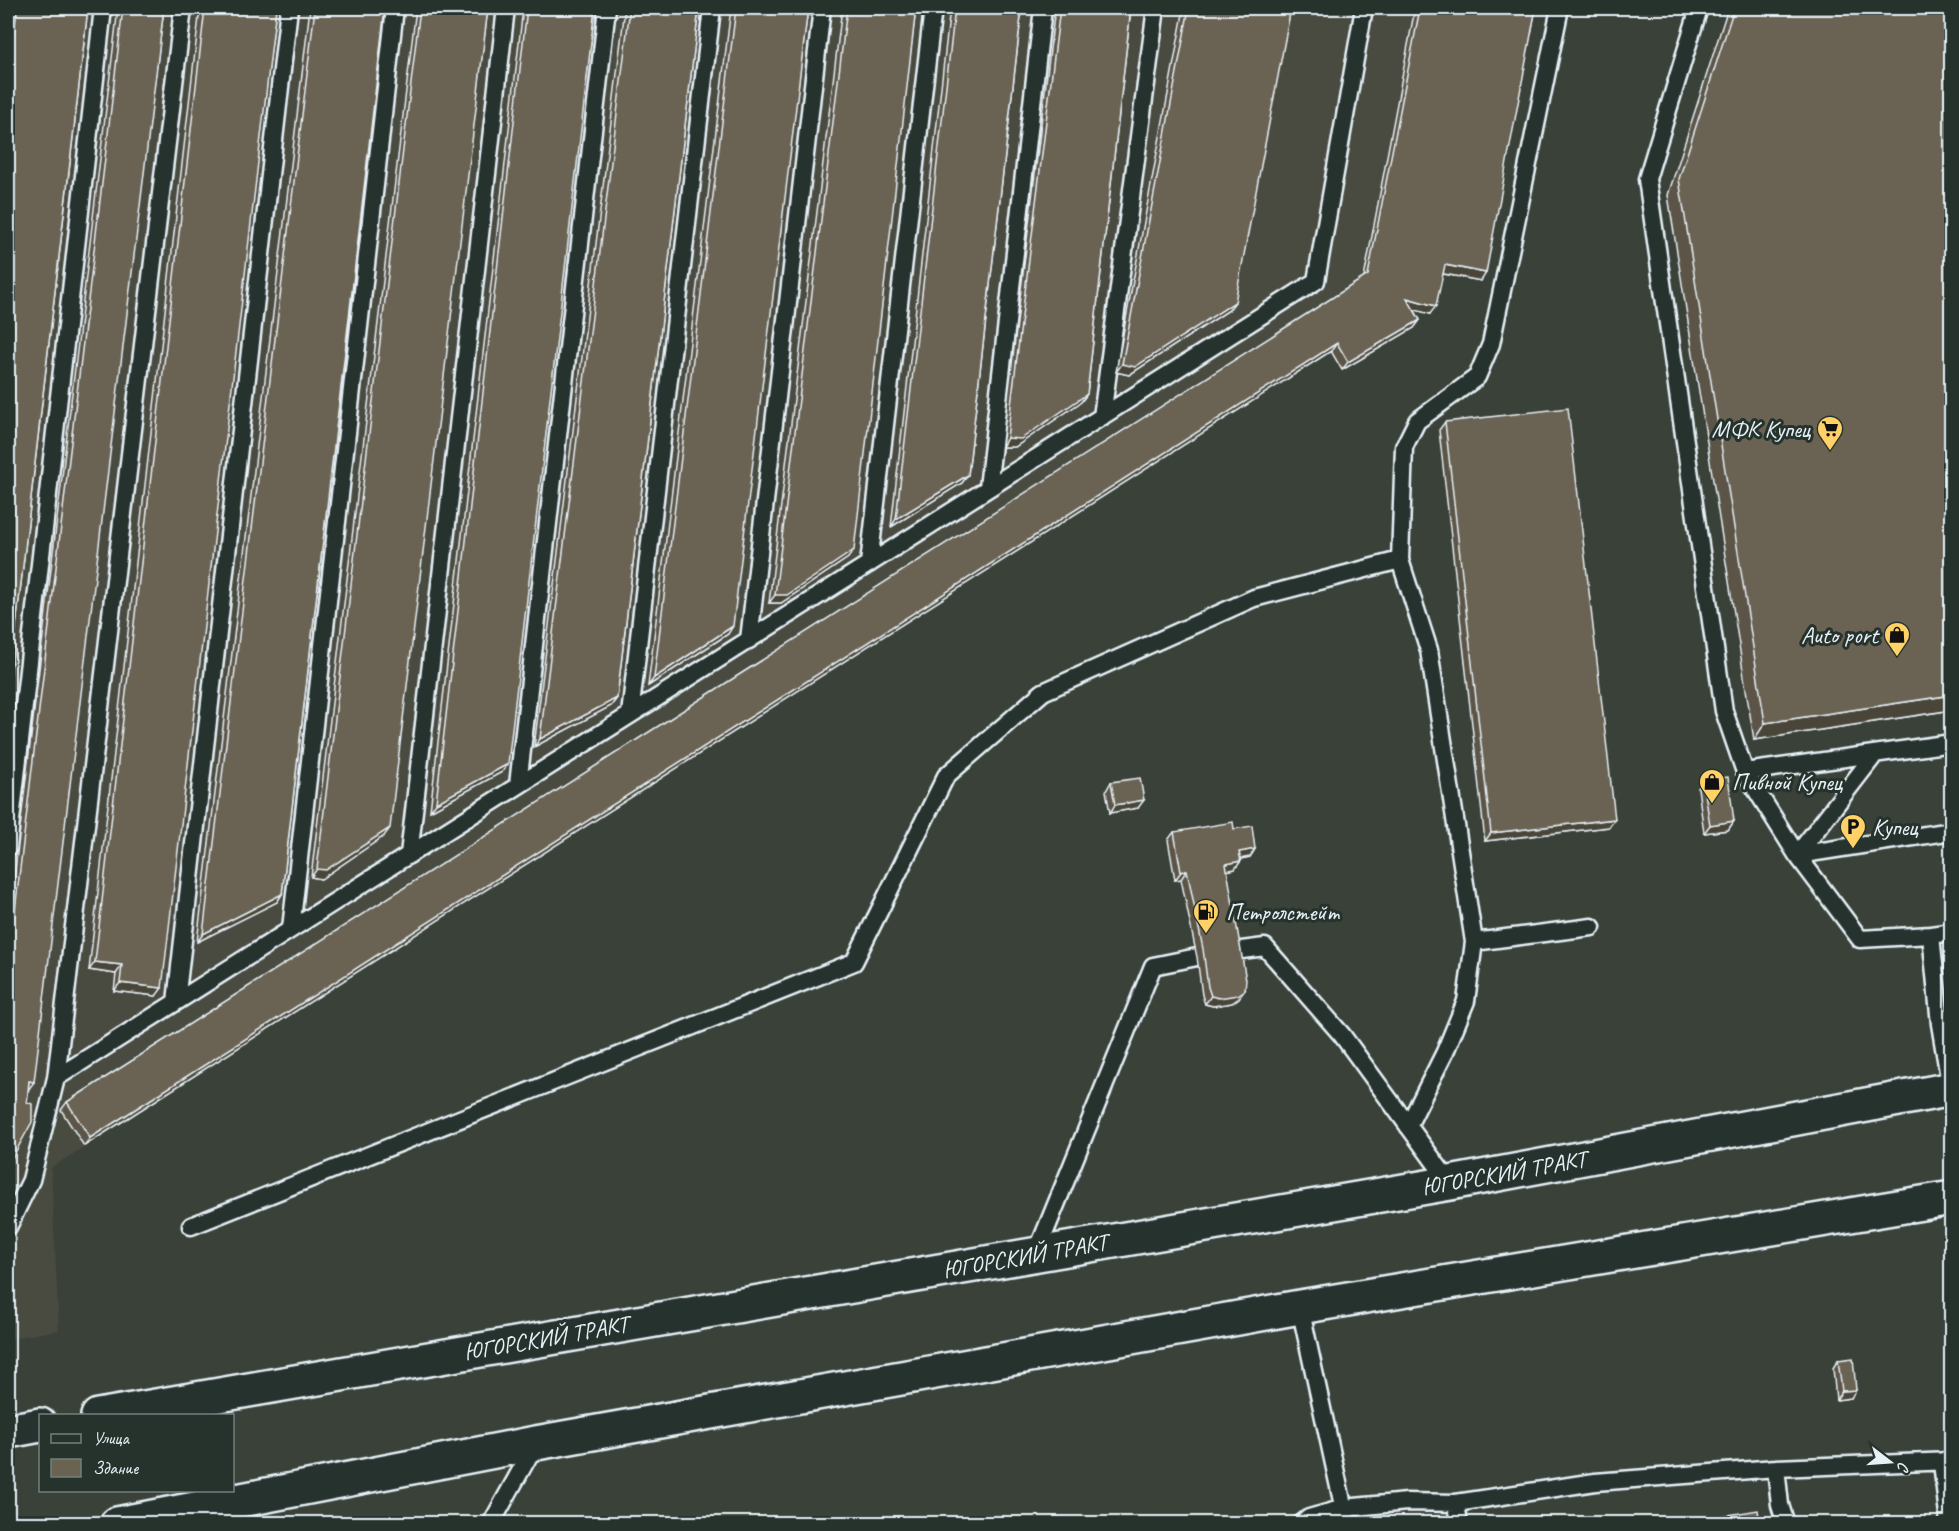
<svg xmlns="http://www.w3.org/2000/svg" width="1959" height="1531" viewBox="0 0 1959 1531" font-family="Caveat,sans-serif">
	<style>
		.built { fill: #484b40 }
		.lines { fill: none; stroke-linecap: round; stroke-linejoin: round }
		.service-casing { stroke: #e8f1f8; stroke-width: 21 }
		.primary-casing { stroke: #e8f1f8; stroke-width: 38 }
		.service { stroke: #26332d; stroke-width: 16 }
		.primary { stroke: #26332d; stroke-width: 33 }
		.wall { fill: #5b5547; stroke: #e8f1f8; stroke-width: 1.5 }
		.shaded-wall { fill: #4a4539; stroke: #e8f1f8; stroke-width: 1.5 }
		.building { fill: #6a6352; stroke: #e8f1f8; stroke-width: 1.5 }
		.labels { text-anchor: middle; dominant-baseline: central; stroke-width: 6; stroke-linejoin: round; paint-order: stroke }
		.poi-label { font-size: 24px; fill: #e8f1f8; stroke: #26332d; text-anchor: start }
		.street-label { font-size: 24px; fill: #e8f1f8; stroke: #26332d }
	</style>
	<rect width="100%" height="100%" fill="#3a4138"/>
	<filter id="ink" filterUnits="userSpaceOnUse"><feTurbulence type="fractalNoise" baseFrequency=".0167" numOctaves="2"/><feDisplacementMap in="SourceGraphic" scale="12" xChannelSelector="R" yChannelSelector="G"/><feConvolveMatrix kernelMatrix="1 2 1 2 8 2 1 2 1" color-interpolation-filters="sRGB"/></filter>
	<g filter="url(#ink)">
		<path class="built" d="M 8,8 L 1532,8 L 1481,281 L 1439,273 L 1430,314 L 1402,307 L 1414,328 L 1342,370 L 1331,351 L 51,1168 L 59,1330 L 8,1339 Z"/>
		<g class="lines">
			<defs>
				<path id="service" d="M 1699,8 L 1647,179 L 1724,711 L 1745,772 L 1797,855 L 1952,831
					M 1102,417 L 1156,8
					M 988,488 L 1043,8
					M 869,564 L 933,8
					M 749,640 L 822,8
					M 630,715 L 712,8
					M 1875,754 L 1797,855 L 1860,939 L 1931,935 L 1940,1024 L 1951,1089
					M 1745,772 L 1952,743
					M 518,785 L 607,8
					M 8,847 L 103,8
					M 409,855 L 506,8
					M 291,929 L 395,8
					M 1931,935 L 1952,932
					M 1474,942 L 1592,927
					M 1234,951 L 1265,947 L 1342,1035 L 1450,1183
					M 176,1002 L 289,8
					M 56,1078 L 1316,281 L 1364,8
					M 1408,1126 L 1445,1052 L 1466,1001 L 1474,942 L 1429,650 L 1400,560 L 1404,447 L 1417,421 L 1477,377 L 1491,344 L 1560,8
					M 191,1226 L 854,962 L 946,776 L 1043,692 L 1254,598 L 1400,560
					M 8,1227 L 31,1180 L 56,1078 L 183,8
					M 1036,1254 L 1153,966 L 1197,957
					M 1300,1307 L 1347,1524
					M 1942,1462 L 1949,1524
					M 1776,1468 L 1780,1505 L 1786,1524
					M 1456,1503 L 1459,1524
					M 491,1524 L 536,1443
					M 1301,1524 L 1309,1518 L 1344,1508 L 1407,1502 L 1456,1503 L 1595,1482 L 1776,1468 L 1952,1461"/>
				<path id="primary" d="M 98,1416 L 1450,1183 L 1952,1089
					M 8,1431 L 40,1425
					M 117,1524 L 536,1443 L 1300,1307 L 1952,1198"/>
			</defs>
			<use href="#service" class="service-casing"/>
			<use href="#primary" class="primary-casing"/>
			<use href="#service" class="service"/>
			<use href="#primary" class="primary"/>
		</g>
		<path class="wall" d="M 12,8 L 88,8 L 8,695 L 8,46 Z
			M 118,8 L 164,8 L 27,1102 L 11,1160 L 8,1166 L 8,929 Z
			M 200,8 L 276,8 L 156,996 L 114,991 L 116,974 L 89,970 Z
			M 310,8 L 385,8 L 282,894 L 277,902 L 197,942 Z
			M 416,8 L 488,8 L 384,836 L 321,879 L 311,877 Z
			M 523,8 L 595,8 L 502,772 L 430,811 Z
			M 625,8 L 699,8 L 617,698 L 611,706 L 534,747 Z
			M 731,8 L 808,8 L 728,634 L 648,686 Z
			M 842,8 L 916,8 L 848,558 L 781,603 L 769,603 Z
			M 950,8 L 1022,8 L 968,475 L 962,483 L 891,527 Z
			M 1055,8 L 1131,8 L 1087,394 L 1081,402 L 1015,447 L 1002,447 Z
			M 1184,8 L 1291,8 L 1229,310 L 1129,375 L 1116,372 Z
			M 1415,8 L 1536,8 L 1481,281 L 1443,274 L 1430,314 L 1414,309 L 1420,320 L 1414,328 L 1342,370 L 1331,351 L 84,1146 L 61,1110 L 67,1102 L 1364,278 Z
			M 1728,8 L 1952,8 L 1952,710 L 1754,740 L 1668,195 Z
			M 1445,422 L 1615,819 L 1609,827 L 1485,841 L 1439,430 Z
			M 1703,780 L 1734,821 L 1728,830 L 1704,833 L 1698,788 Z
			M 1111,782 L 1138,808 L 1110,813 L 1106,791 Z
			M 1174,832 L 1255,849 L 1250,857 L 1241,859 L 1235,869 L 1227,871 L 1239,998 L 1232,1003 L 1213,1006 L 1205,1004 L 1202,995 L 1197,957 L 1181,879 L 1175,880 L 1168,840 Z
			M 1838,1360 L 1851,1398 L 1836,1400 L 1833,1368 Z"/>
		<path class="shaded-wall" d="M 1445,265 L 1486,273 L 1481,281 L 1439,273 Z
			M 1407,298 L 1436,306 L 1430,314 L 1401,306 Z
			M 1235,302 L 1229,310 L 1129,375 L 1116,372 L 1122,364 Z
			M 1420,320 L 1414,328 L 1342,370 L 1348,362 Z
			M 1337,343 L 1331,351 L 84,1146 L 90,1138 Z
			M 1087,394 L 1081,402 L 1015,447 L 1002,447 L 1007,438 Z
			M 968,475 L 962,483 L 891,527 L 896,519 Z
			M 854,550 L 848,558 L 781,603 L 769,603 L 775,595 Z
			M 733,626 L 728,634 L 648,686 L 654,678 Z
			M 1952,695 L 1952,710 L 1754,740 L 1765,723 Z
			M 617,698 L 611,706 L 534,747 L 540,739 Z
			M 508,764 L 502,772 L 430,811 L 436,803 Z
			M 1144,800 L 1138,808 L 1110,813 L 1115,805 Z
			M 1615,819 L 1609,827 L 1485,841 L 1491,833 Z
			M 1734,821 L 1728,830 L 1704,833 L 1710,825 Z
			M 390,828 L 384,836 L 321,879 L 311,877 L 317,869 Z
			M 1255,849 L 1250,857 L 1234,860 L 1239,852 Z
			M 1241,861 L 1235,869 L 1220,872 L 1226,864 Z
			M 1187,870 L 1181,879 L 1175,880 L 1181,872 Z
			M 282,894 L 277,902 L 197,942 L 203,934 Z
			M 95,962 L 122,965 L 116,974 L 89,970 Z
			M 120,983 L 162,988 L 156,996 L 114,991 Z
			M 1245,990 L 1239,998 L 1232,1003 L 1213,1006 L 1205,1004 L 1211,996 Z
			M 29,1081 L 34,1082 L 28,1090 Z
			M 1856,1390 L 1851,1398 L 1836,1400 L 1842,1391 Z"/>
		<path class="building" d="M 17,8 L 88,8 L 8,695 L 8,87 Z
			M 123,8 L 164,8 L 34,1082 L 29,1081 L 27,1102 L 32,1104 L 32,1122 L 11,1160 L 8,1160 L 8,969 Z
			M 205,8 L 276,8 L 162,988 L 120,983 L 122,965 L 95,962 Z
			M 315,8 L 385,8 L 282,894 L 203,934 Z
			M 420,8 L 488,8 L 390,828 L 326,870 L 317,869 Z
			M 527,8 L 595,8 L 508,764 L 436,803 Z
			M 630,8 L 699,8 L 617,698 L 540,739 Z
			M 736,8 L 808,8 L 733,626 L 654,678 Z
			M 847,8 L 916,8 L 854,550 L 787,595 L 775,595 Z
			M 955,8 L 1022,8 L 968,475 L 896,519 Z
			M 1060,8 L 1131,8 L 1087,394 L 1021,439 L 1007,438 Z
			M 1189,8 L 1291,8 L 1235,302 L 1135,367 L 1122,364 Z
			M 1420,8 L 1536,8 L 1486,273 L 1445,265 L 1436,306 L 1407,298 L 1420,320 L 1348,362 L 1337,343 L 90,1138 L 67,1102 L 1368,275 Z
			M 1734,8 L 1952,8 L 1952,695 L 1765,723 L 1679,179 Z
			M 1568,408 L 1615,819 L 1491,833 L 1445,422 Z
			M 1728,777 L 1734,821 L 1710,825 L 1703,780 Z
			M 1140,778 L 1144,800 L 1115,805 L 1111,782 Z
			M 1233,822 L 1234,829 L 1252,826 L 1255,849 L 1239,852 L 1241,861 L 1226,864 L 1246,980 L 1245,990 L 1238,995 L 1219,998 L 1211,996 L 1208,987 L 1203,949 L 1187,870 L 1181,872 L 1174,832 Z
			M 1853,1358 L 1856,1390 L 1842,1391 L 1838,1360 Z
			M 1758,1510 L 1760,1524 L 1673,1524 Z"/>
	</g>
	<defs>
		<symbol id="supermarket-pin" viewBox="-11 -11 22 30"><path d="M0 17L-7.5 6A9.5 9.5 0 1 1 7.5 6Z" fill="#ffd166" stroke="#26332d"/><path d="M-6-5.5h2.5l.6 2H6L4.5 2H-2.5L-4.4-4H-6ZM-1.5 3.2a1.3 1.3 0 1 0 .1 0ZM3 3.2a1.3 1.3 0 1 0 .1 0Z" fill="#111"/></symbol>
		<symbol id="shop-pin" viewBox="-11 -11 22 30"><path d="M0 17L-7.5 6A9.5 9.5 0 1 1 7.5 6Z" fill="#ffd166" stroke="#26332d"/><path d="M-5-2.5h2.3a2.7 3.5 0 0 1 5.4 0H5L5.5 6h-11ZM-1.5-2.5h3a1.5 2.3 0 0 0-3 0Z" fill="#111"/></symbol>
		<symbol id="parking-pin" viewBox="-11 -11 22 30"><path d="M0 17L-7.5 6A9.5 9.5 0 1 1 7.5 6Z" fill="#ffd166" stroke="#26332d"/><path d="M-3.5-5.5H1a3.5 3.5 0 0 1 0 7H-1V5.5H-3.5ZM-1-3.4V-.6H.8a1.4 1.4 0 0 0 0-2.8Z" fill="#111"/></symbol>
		<symbol id="fuel-pin" viewBox="-11 -11 22 30"><path d="M0 17L-7.5 6A9.5 9.5 0 1 1 7.5 6Z" fill="#ffd166" stroke="#26332d"/><path d="M-5.5-6h7V0h2V4h1.3V-2.5L3-4.5l.8-.8L6-3V5H2.5V1h-1V6h-7ZM-4.2-4.7v3.2H.2V-4.7Z" fill="#111"/></symbol>
	</defs>
	<g fill-rule="evenodd">
		<use href="#supermarket-pin" x="1815" y="414" width="30" height="40"/>
		<use href="#shop-pin" x="1882" y="620" width="30" height="40"/>
		<use href="#shop-pin" x="1697" y="767" width="30" height="40"/>
		<use href="#parking-pin" x="1838" y="812" width="30" height="40"/>
		<use href="#fuel-pin" x="1191" y="897" width="30" height="40"/>
	</g>
	<g class="labels">
		<g class="poi-label">
			<text x="1810" y="429" text-anchor="end">МФК Купец</text>
			<text x="1878" y="635" text-anchor="end">Auto port</text>
			<text x="1732" y="782">Пивной Купец</text>
			<text x="1872" y="827">Купец</text>
			<text x="1226" y="912">Петролстейт</text>
		</g>
		<g class="street-label">
			<text transform="translate(1504 1173) rotate(-10)">ЮГОРСКИЙ ТРАКТ</text>
			<text transform="translate(1025 1256) rotate(-10)">ЮГОРСКИЙ ТРАКТ</text>
			<text transform="translate(546 1338) rotate(-10)">ЮГОРСКИЙ ТРАКТ</text>
		</g>
	</g>
	<rect width="1959" height="1531" fill="none" stroke="#26332d" stroke-width="30"/>
	<rect x="15" y="15" width="1929" height="1501" fill="none" stroke="#e8f1f8" stroke-width="2" filter="url(#ink)"/>
	<rect x="39" y="1414" width="195" height="78" fill="#26332d" stroke="#747f7e" stroke-width="1.5"/>
	<rect x="51" y="1434" width="30" height="9" fill="#26332d" stroke="#747f7e" stroke-width="1.5"/>
	<text x="93" y="1444" font-size="18" fill="#e8f1f8">Улица</text>
	<rect x="51" y="1459" width="30" height="18" fill="#6a6352" stroke="#747f7e" stroke-width="1.5"/>
	<text x="93" y="1474" font-size="18" fill="#e8f1f8">Здание</text>
	<g transform="translate(1890 1462) rotate(107)" stroke="#26332d" stroke-width="4.5" paint-order="stroke">
	<path d="M0-4.5L10 22L0 15L-10 22Z" fill="#e8f1f8"/>
	<text y="-9" font-size="16" font-weight="bold" text-anchor="middle" fill="#e8f1f8">С</text>
	</g>
</svg>
